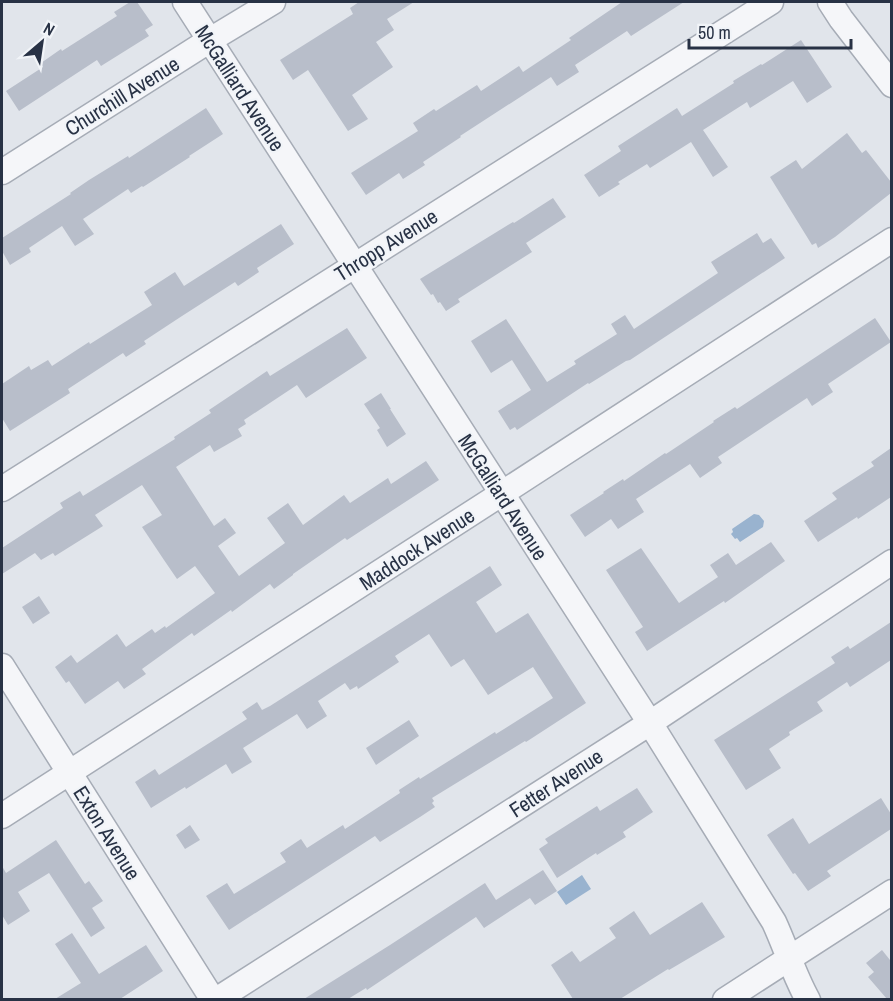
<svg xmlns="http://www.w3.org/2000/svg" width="893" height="1001" viewBox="0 0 893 1001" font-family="'Archivo Narrow',sans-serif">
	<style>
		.water { fill: #99b3cf }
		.building { fill: #b8beca }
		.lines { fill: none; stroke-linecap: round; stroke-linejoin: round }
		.street-casing { stroke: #a6acb6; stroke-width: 27 }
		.street { stroke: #f5f6f9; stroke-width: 24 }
		.labels { text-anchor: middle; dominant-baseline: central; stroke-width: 4.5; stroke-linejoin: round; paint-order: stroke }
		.street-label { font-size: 21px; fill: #283245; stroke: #f1f4f8 }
	</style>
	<rect width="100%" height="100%" fill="#e1e5eb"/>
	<path class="water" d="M 754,514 L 759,515 L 764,521 L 763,527 L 740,542 L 737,538 L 735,539 L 731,534 L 733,532 L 732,529 Z
		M 582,875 L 591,889 L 566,905 L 557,892 Z"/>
	<path class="building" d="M 130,2 L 137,2 L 153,25 L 145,30 L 149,36 L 101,66 L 97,60 L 19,111 L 6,91 L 43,67 L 41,63 L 61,49 L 62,51 L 117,16 L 114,12 Z
		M 359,2 L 414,2 L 387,19 L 394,30 L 376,42 L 393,67 L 352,95 L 368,119 L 348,131 L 308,70 L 293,80 L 280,60 L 353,14 L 350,8 Z
		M 622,2 L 684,2 L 631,36 L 627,31 L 575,65 L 579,72 L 557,86 L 551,77 L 460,136 L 461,137 L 423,162 L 425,165 L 403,179 L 399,173 L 366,195 L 351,173 L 418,131 L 413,123 L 434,109 L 436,111 L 477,85 L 481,91 L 519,66 L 523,72 L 571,40 L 569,38 Z
		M 801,40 L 832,87 L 807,103 L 793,81 L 750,108 L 747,102 L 703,130 L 728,167 L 713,177 L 691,142 L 650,168 L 647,164 L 618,182 L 620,184 L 599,197 L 584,175 L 621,151 L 618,146 L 677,108 L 682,116 L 734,83 L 733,81 L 761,64 L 762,65 Z
		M 206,108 L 223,134 L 189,156 L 190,157 L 143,187 L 142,186 L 131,193 L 128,189 L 83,219 L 94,234 L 75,246 L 62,226 L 29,248 L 31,252 L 10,265 L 2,251 L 2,238 L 71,194 L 70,193 L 89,180 L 128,156 L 129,158 Z
		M 847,133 L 862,153 L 866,150 L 891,182 L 891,193 L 835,237 L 818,248 L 816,243 L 812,245 L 770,177 L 796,160 L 802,169 Z
		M 553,198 L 566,217 L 526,243 L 532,252 L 458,299 L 460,302 L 446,311 L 440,302 L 438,303 L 433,294 L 431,295 L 420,279 L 513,222 L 514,223 Z
		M 281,224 L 294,244 L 257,268 L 259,272 L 238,286 L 235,282 L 182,316 L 144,341 L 146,344 L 126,357 L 123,353 L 68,389 L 70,393 L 10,431 L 2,418 L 2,384 L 29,366 L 31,370 L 48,360 L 52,366 L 89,342 L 90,344 L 152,305 L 144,292 L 175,272 L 184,286 Z
		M 757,233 L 763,243 L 771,238 L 785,258 L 630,360 L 626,361 L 589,384 L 588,383 L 517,430 L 515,427 L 510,430 L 498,411 L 531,390 L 512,360 L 491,373 L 471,341 L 506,319 L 547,382 L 576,364 L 574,361 L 617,334 L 611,324 L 625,315 L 634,329 L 718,273 L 711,262 Z
		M 875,318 L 891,342 L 828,384 L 833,392 L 812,406 L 807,398 L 718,457 L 722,463 L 700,478 L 690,464 L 636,499 L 644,512 L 618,529 L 611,519 L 585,537 L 570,515 L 604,493 L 603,492 L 623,479 L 624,481 L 665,453 L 666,454 L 714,422 L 713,421 L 735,407 L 737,409 Z
		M 347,328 L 367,358 L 306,398 L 297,385 L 244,420 L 246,424 L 238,429 L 242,436 L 214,452 L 210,445 L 176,467 L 214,526 L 225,518 L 236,533 L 218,546 L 239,576 L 285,543 L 267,518 L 288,503 L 303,525 L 344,495 L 350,503 L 388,478 L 391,484 L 426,461 L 439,480 L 347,540 L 345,538 L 293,574 L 293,575 L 274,589 L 270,584 L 232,612 L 231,610 L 194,636 L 192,633 L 142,669 L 146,674 L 124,689 L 118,681 L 85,704 L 69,681 L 66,683 L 55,667 L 71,655 L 77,663 L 117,634 L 126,647 L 152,629 L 155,633 L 165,626 L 166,628 L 215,593 L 195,566 L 177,579 L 164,560 L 142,527 L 162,515 L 142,485 L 95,515 L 103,526 L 55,556 L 53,553 L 41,560 L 35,553 L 2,574 L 2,548 L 63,508 L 60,503 L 80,491 L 83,496 L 175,439 L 174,437 L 211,413 L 209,410 L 267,371 L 270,376 Z
		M 381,393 L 391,409 L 390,409 L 406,434 L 387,447 L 377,430 L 380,428 L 364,404 Z
		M 891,448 L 891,497 L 858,519 L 857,517 L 818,542 L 804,521 L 837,499 L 832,493 L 874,466 L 871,462 Z
		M 771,542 L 785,561 L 725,603 L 724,601 L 647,651 L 635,632 L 643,627 L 606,570 L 641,548 L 679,603 L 718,577 L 710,565 L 728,553 L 736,565 Z
		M 490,566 L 502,585 L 476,602 L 496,633 L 528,613 L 586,703 L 526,742 L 525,741 L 432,798 L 434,801 L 432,803 L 435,807 L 420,817 L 380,842 L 375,836 L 229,930 L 206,896 L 227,883 L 234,894 L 286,862 L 280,853 L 301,839 L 307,848 L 343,825 L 345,829 L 400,793 L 399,790 L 419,777 L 420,779 L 495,732 L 496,734 L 553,698 L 533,667 L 488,695 L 464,659 L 451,667 L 429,634 L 395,656 L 399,662 L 358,689 L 357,686 L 350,690 L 345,683 L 318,701 L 327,716 L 307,729 L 297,714 L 243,748 L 252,762 L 232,774 L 226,764 L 186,789 L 185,787 L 151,808 L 135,782 L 155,769 L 159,775 L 247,719 L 242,712 L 257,702 L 262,710 L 270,706 Z
		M 39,596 L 50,613 L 33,624 L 22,607 Z
		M 891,622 L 891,660 L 850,687 L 847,682 L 817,702 L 823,711 L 789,732 L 790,735 L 769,749 L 781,768 L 746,790 L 714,740 L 835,663 L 831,657 L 848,646 L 850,649 Z
		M 409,720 L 419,736 L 376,765 L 366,748 Z
		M 637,788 L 653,812 L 623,832 L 626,837 L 597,855 L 596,853 L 557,878 L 539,849 L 548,843 L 545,839 L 597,806 L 600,811 Z
		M 881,798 L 891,814 L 891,829 L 827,871 L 831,876 L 808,891 L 795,873 L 793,874 L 767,835 L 793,818 L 809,844 Z
		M 190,825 L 200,840 L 185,849 L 176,835 Z
		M 56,840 L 85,884 L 89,881 L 103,901 L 92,908 L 105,928 L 91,937 L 49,873 L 18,892 L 30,911 L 8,925 L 2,915 L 2,866 L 6,873 Z
		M 543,870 L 557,891 L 535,905 L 530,898 L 484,928 L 476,917 L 367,990 L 366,988 L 348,999 L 304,999 L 390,945 L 485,883 L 496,900 Z
		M 702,902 L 725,937 L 669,970 L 668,969 L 620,999 L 573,999 L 551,965 L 572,951 L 580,962 L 616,938 L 609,928 L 634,911 L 650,935 Z
		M 72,933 L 99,974 L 146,945 L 163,971 L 120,999 L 55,999 L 81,983 L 55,944 Z
		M 882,950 L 890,960 L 891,959 L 891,999 L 887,999 L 868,977 L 874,972 L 866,963 Z"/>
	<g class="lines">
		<defs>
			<path id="street" d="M 185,2 L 650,723 L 774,922 C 786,948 794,975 808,1000
				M 830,2 L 841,19 L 892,85
				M 2,172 L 210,40 L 273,2
				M 2,489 L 771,2
				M 2,666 L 213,1000
				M 2,816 L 501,494 L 892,240
				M 216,1000 L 650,723 L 892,562
				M 725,1000 L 892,892"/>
		</defs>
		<use href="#street" class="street-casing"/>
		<use href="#street" class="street"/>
	</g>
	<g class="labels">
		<g class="street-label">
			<text transform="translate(240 88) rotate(57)">McGalliard Avenue</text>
			<text transform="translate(122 96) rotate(-32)">Churchill Avenue</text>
			<text transform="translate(386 245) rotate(-32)">Thropp Avenue</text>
			<text transform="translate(503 497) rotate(57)">McGalliard Avenue</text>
			<text transform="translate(417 549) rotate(-33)">Maddock Avenue</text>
			<text transform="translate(556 783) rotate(-33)">Fetter Avenue</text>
			<text transform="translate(107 833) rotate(58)">Exton Avenue</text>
		</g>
	</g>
	<rect width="893" height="1001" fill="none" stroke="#283245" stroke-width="6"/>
	<g transform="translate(42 42) rotate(29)" stroke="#f1f4f8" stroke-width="4.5" paint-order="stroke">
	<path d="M0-4.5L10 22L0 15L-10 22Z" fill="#283245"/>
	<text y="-9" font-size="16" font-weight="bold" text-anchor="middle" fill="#283245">N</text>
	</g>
	<path d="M689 39v9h162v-9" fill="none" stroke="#283245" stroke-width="3"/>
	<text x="698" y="39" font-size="18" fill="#283245" stroke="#f1f4f8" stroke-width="4.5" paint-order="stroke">50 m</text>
</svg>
